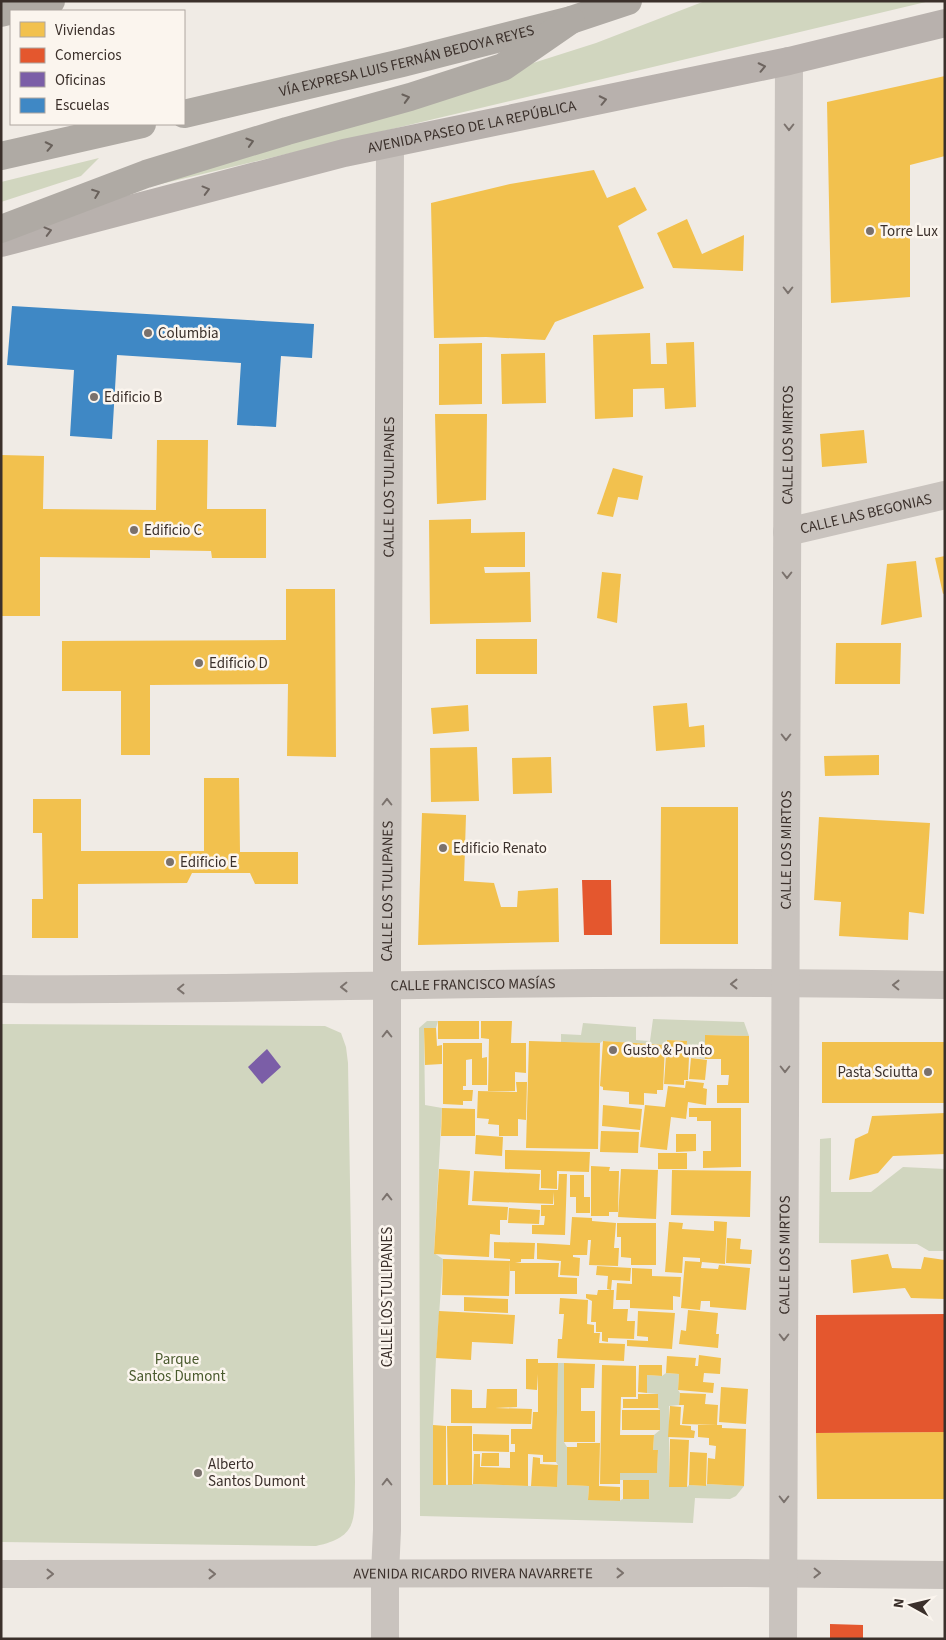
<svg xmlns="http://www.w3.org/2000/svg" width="946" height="1640" viewBox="0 0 946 1640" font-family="'Source Sans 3',sans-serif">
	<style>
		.green { fill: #d1d6bf }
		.homes { fill: #f2c14e }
		.shops { fill: #e4572e }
		.offices { fill: #7b5ea7 }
		.schools { fill: #3f88c5 }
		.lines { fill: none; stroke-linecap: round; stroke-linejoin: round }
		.minor { stroke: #c9c3be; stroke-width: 28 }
		.major { stroke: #b8b1ad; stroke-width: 28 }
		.highway { stroke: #afaaa4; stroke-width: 28 }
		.oneway { stroke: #6d645f }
		.oneway2 { stroke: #69615b }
		.oneway3 { stroke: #7b726d }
		.poi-dot { fill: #7a716c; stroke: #fbf5ee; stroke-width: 2 }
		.labels { text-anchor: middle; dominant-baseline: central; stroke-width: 5; stroke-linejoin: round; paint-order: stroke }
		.street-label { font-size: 15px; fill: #3b302b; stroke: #fbf5ee }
		.poi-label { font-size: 15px; fill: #3b302b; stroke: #fbf5ee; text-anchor: start }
		.park-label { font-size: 15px; fill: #4a5a2e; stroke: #fbf5ee }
	</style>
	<rect width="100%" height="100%" fill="#f0ebe5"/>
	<path class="green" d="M 705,1 L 930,1 L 123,193 L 596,43 Z
		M 99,158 L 81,176 L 1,202 L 1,182 Z
		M 653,1019 L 744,1022 L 749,1036 L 705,1035 L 705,1059 L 686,1057 L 687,1041 L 667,1040 L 665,1045 L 603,1041 L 600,1043 L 561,1042 L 561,1034 L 581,1035 L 583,1023 L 636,1027 L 636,1040 L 650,1041 Z
		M 427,1021 L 438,1021 L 436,1028 L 424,1028 L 425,1105 L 442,1108 L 434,1253 L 443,1259 L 436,1358 L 433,1425 L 434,1485 L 473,1484 L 557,1487 L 558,1465 L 556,1462 L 558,1363 L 564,1363 L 564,1442 L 567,1447 L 567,1485 L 589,1486 L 588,1499 L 619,1501 L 623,1499 L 649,1499 L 649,1480 L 620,1480 L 620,1473 L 657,1473 L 658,1450 L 653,1450 L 654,1435 L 660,1430 L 660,1410 L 658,1408 L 658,1394 L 647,1393 L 647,1375 L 662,1376 L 666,1373 L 679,1374 L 678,1390 L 680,1393 L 679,1405 L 669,1406 L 669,1487 L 687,1487 L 689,1485 L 706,1486 L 707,1484 L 744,1486 L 736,1496 L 730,1499 L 695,1498 L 693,1523 L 420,1516 L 419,1028 Z
		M 1,1024 L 325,1026 L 341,1033 L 346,1047 L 348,1063 L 355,1482 C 354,1519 359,1537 316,1546 L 1,1542 Z
		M 831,1138 L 831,1192 L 871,1192 L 903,1167 L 945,1169 L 945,1251 L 929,1251 L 917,1244 L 819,1243 L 820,1139 Z"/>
	<path class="homes" d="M 945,76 L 945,156 L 910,165 L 910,297 L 831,303 L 827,102 Z
		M 594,170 L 607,198 L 635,187 L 647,210 L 618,226 L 644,288 L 555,322 L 545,340 L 486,337 L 434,338 L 431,203 L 510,184 Z
		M 687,219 L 702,254 L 744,235 L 743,271 L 673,268 L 657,233 Z
		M 650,333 L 651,364 L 667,364 L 666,343 L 694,342 L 696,407 L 665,409 L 664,388 L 633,389 L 633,417 L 595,419 L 593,335 Z
		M 482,343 L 482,404 L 439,405 L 439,344 Z
		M 545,353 L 546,403 L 502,404 L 501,354 Z
		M 435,414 L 487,414 L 486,500 L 437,504 Z
		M 864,430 L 867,463 L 822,467 L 820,434 Z
		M 157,440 L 208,440 L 207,509 L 266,509 L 266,558 L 212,558 L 211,551 L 150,550 L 150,558 L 40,557 L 40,616 L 1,616 L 1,455 L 44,456 L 43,509 L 156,510 Z
		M 613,468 L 643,476 L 638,500 L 618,497 L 613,517 L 597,514 Z
		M 471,519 L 471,533 L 525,532 L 525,567 L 484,567 L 485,573 L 530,572 L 531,622 L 430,624 L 429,520 Z
		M 945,556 L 945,593 L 943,594 L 935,558 Z
		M 916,561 L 922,617 L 881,625 L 887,564 Z
		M 602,572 L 621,574 L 617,623 L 597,618 Z
		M 286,589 L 335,589 L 336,757 L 287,756 L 288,684 L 150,685 L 150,755 L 121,755 L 121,691 L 62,691 L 62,641 L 286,640 Z
		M 476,639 L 537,639 L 537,674 L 476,674 Z
		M 836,643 L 901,643 L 900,684 L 835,684 Z
		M 687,703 L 689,727 L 704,725 L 705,747 L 656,751 L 653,706 Z
		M 468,705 L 469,731 L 433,734 L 431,708 Z
		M 477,747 L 479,801 L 431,802 L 430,748 Z
		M 879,755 L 879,775 L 825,776 L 824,756 Z
		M 551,757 L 552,793 L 513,794 L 512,758 Z
		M 204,778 L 239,778 L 240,852 L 298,852 L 298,884 L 255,884 L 250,873 L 192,873 L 187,883 L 78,884 L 78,938 L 32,938 L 32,899 L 43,899 L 42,833 L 33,833 L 33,799 L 81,799 L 81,851 L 204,851 Z
		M 661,807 L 738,807 L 738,944 L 660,944 Z
		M 422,813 L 466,815 L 464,881 L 494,883 L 501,907 L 517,907 L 518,891 L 558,888 L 559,942 L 418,945 Z
		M 819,817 L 930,823 L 924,914 L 909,912 L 908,940 L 839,936 L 841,902 L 814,900 Z
		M 438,1021 L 479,1021 L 479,1039 L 438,1039 Z
		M 481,1021 L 512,1021 L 511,1043 L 526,1043 L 526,1073 L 515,1072 L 515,1091 L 488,1091 L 489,1039 L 481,1038 Z
		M 424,1028 L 436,1028 L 437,1046 L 442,1045 L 442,1064 L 425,1065 Z
		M 705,1035 L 749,1036 L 749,1103 L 717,1103 L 717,1085 L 728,1085 L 729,1075 L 721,1075 L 721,1059 L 705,1059 Z
		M 667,1040 L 687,1041 L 686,1057 L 689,1057 L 688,1080 L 684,1080 L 684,1085 L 664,1084 Z
		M 529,1041 L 600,1043 L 598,1149 L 526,1148 Z
		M 603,1041 L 665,1045 L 663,1090 L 657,1090 L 657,1094 L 644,1093 L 644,1105 L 629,1104 L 629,1092 L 603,1090 L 603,1087 L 600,1086 Z
		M 822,1042 L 945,1042 L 945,1103 L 822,1103 Z
		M 443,1043 L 482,1043 L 482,1058 L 487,1057 L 487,1085 L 472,1085 L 472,1059 L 466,1060 L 466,1086 L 463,1086 L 463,1090 L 473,1090 L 472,1101 L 463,1101 L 463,1105 L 443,1104 Z
		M 691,1058 L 707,1060 L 705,1080 L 689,1079 Z
		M 686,1081 L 704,1083 L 703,1088 L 707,1089 L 706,1105 L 688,1102 L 686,1119 L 671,1117 L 667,1150 L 640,1147 L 645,1105 L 665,1107 L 668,1086 L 685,1088 Z
		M 516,1082 L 527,1082 L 526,1120 L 518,1119 L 518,1136 L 499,1136 L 499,1125 L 488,1124 L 489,1119 L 477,1118 L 478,1091 L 517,1092 Z
		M 603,1105 L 642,1109 L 640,1130 L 602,1126 Z
		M 442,1108 L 475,1109 L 475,1136 L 441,1136 Z
		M 689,1108 L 741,1108 L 741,1167 L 703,1168 L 703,1151 L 711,1151 L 711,1121 L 697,1121 L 697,1117 L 689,1117 Z
		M 945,1113 L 945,1154 L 893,1156 L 878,1173 L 849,1180 L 855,1139 L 868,1133 L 872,1116 Z
		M 601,1131 L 639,1132 L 638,1153 L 600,1152 Z
		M 676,1134 L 696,1134 L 696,1151 L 676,1152 Z
		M 476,1135 L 503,1137 L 502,1156 L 475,1154 Z
		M 505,1150 L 590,1152 L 589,1172 L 557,1171 L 557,1189 L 541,1188 L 541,1170 L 505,1169 Z
		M 658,1153 L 687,1153 L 687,1169 L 658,1169 Z
		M 591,1166 L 610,1167 L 609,1171 L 619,1171 L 618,1212 L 609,1212 L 609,1216 L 591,1216 Z
		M 439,1169 L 470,1171 L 468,1205 L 508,1207 L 507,1220 L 500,1220 L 500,1235 L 490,1234 L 489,1257 L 434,1254 Z
		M 621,1169 L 658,1170 L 656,1219 L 618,1217 Z
		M 672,1170 L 751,1171 L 750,1217 L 671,1215 Z
		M 474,1171 L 540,1174 L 539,1190 L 558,1190 L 559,1174 L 567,1174 L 565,1235 L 532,1234 L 532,1225 L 544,1225 L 545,1216 L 541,1216 L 541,1205 L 554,1205 L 554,1192 L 553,1204 L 472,1201 Z
		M 570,1175 L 584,1175 L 584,1197 L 590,1197 L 590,1213 L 576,1213 L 576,1197 L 570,1197 Z
		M 509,1208 L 540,1210 L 539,1224 L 508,1223 Z
		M 572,1217 L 592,1218 L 592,1221 L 616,1223 L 614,1248 L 619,1248 L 618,1266 L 589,1265 L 591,1240 L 588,1240 L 587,1255 L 573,1255 L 573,1257 L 580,1258 L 579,1276 L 560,1275 L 561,1261 L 537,1259 L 537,1243 L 570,1245 Z
		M 714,1221 L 727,1222 L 725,1264 L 702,1262 L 701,1268 L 718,1269 L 719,1265 L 750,1268 L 746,1310 L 710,1307 L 710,1301 L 701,1301 L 700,1310 L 681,1308 L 685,1261 L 700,1262 L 700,1258 L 683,1257 L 682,1273 L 665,1272 L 669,1222 L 683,1223 L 682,1229 L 714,1231 Z
		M 617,1223 L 656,1223 L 656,1265 L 631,1265 L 631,1258 L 621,1257 L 621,1237 L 617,1237 Z
		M 727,1238 L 741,1239 L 740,1249 L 752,1250 L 751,1264 L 726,1263 Z
		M 494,1242 L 535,1243 L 534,1259 L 521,1259 L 521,1262 L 515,1263 L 559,1263 L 558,1277 L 577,1278 L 577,1294 L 515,1294 L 515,1271 L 510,1271 L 510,1259 L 494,1258 Z
		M 888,1254 L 892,1268 L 921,1269 L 924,1257 L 945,1260 L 945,1299 L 911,1298 L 905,1288 L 853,1293 L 851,1260 Z
		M 443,1259 L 510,1261 L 509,1296 L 442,1295 Z
		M 597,1266 L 631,1268 L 630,1281 L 612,1280 L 611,1290 L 607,1289 L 608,1276 L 596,1275 Z
		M 632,1268 L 652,1269 L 652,1276 L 681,1277 L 680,1297 L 673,1296 L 673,1310 L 630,1308 L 630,1300 L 616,1300 L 617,1283 L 632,1284 Z
		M 598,1290 L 614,1290 L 613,1309 L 628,1309 L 627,1321 L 635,1321 L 634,1339 L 608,1338 L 608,1342 L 602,1341 L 602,1332 L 596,1332 L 596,1322 L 591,1322 L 592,1301 L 586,1298 L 586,1294 L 597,1295 Z
		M 464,1297 L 508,1299 L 508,1313 L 464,1311 Z
		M 560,1298 L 588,1300 L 587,1324 L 594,1325 L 594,1333 L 600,1333 L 599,1343 L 625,1344 L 624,1361 L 557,1358 L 558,1339 L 562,1339 L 564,1314 L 559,1314 Z
		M 688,1310 L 718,1313 L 716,1334 L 719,1334 L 718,1348 L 679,1344 L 681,1330 L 686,1331 Z
		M 439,1311 L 515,1315 L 513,1344 L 472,1342 L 471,1360 L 436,1358 Z
		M 638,1311 L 675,1313 L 672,1349 L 627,1346 L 627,1340 L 648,1341 L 648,1337 L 637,1336 Z
		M 699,1355 L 721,1358 L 720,1374 L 704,1373 L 703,1382 L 714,1383 L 713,1393 L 678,1390 L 679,1374 L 666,1373 L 667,1356 L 696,1358 L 695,1366 L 698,1366 Z
		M 526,1359 L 538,1359 L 538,1363 L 558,1363 L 556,1462 L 543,1462 L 543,1455 L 528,1454 L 528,1486 L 473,1484 L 474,1454 L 480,1454 L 480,1467 L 510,1468 L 510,1452 L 515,1452 L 515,1444 L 511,1444 L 511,1429 L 532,1429 L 533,1412 L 538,1412 L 538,1374 L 537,1390 L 526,1389 Z
		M 564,1363 L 595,1364 L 594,1388 L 581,1388 L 581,1411 L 595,1411 L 595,1442 L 564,1442 Z
		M 602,1365 L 636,1366 L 636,1397 L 621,1397 L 620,1435 L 654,1435 L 653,1450 L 658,1450 L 657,1473 L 620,1473 L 620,1484 L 600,1484 Z
		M 639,1365 L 662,1365 L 662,1376 L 647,1375 L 647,1393 L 638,1392 Z
		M 721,1387 L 748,1389 L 746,1424 L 719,1422 Z
		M 451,1389 L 472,1390 L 472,1408 L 486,1408 L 487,1389 L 517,1389 L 517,1407 L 495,1408 L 532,1409 L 531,1424 L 451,1423 Z
		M 680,1393 L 706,1394 L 705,1404 L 718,1405 L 717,1425 L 682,1424 L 684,1405 L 679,1405 Z
		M 638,1394 L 658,1394 L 658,1408 L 623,1408 L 623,1399 L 638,1399 Z
		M 670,1406 L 681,1407 L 680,1425 L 691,1426 L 691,1430 L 695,1431 L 694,1438 L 668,1437 Z
		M 622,1410 L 660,1410 L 660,1430 L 622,1430 Z
		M 433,1425 L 446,1426 L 446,1485 L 433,1485 Z
		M 698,1425 L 722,1425 L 722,1428 L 746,1429 L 744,1486 L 707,1484 L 708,1458 L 715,1459 L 716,1446 L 709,1445 L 709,1438 L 698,1437 Z
		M 447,1426 L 472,1426 L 472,1485 L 448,1485 Z
		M 945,1432 L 945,1499 L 817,1499 L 816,1433 Z
		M 473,1434 L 509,1435 L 509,1452 L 473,1451 Z
		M 670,1439 L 689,1440 L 687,1487 L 669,1487 Z
		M 577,1443 L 600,1443 L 599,1486 L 620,1487 L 620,1501 L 588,1500 L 589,1486 L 567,1485 L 567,1447 L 577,1447 Z
		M 690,1452 L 707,1453 L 706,1486 L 689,1485 Z
		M 482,1453 L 499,1453 L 499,1466 L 481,1466 Z
		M 533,1457 L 540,1458 L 540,1464 L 558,1465 L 557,1487 L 531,1486 Z
		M 623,1480 L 649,1480 L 649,1499 L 623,1499 Z"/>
	<path class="shops" d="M 582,880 L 611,880 L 612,935 L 584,935 Z
		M 945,1314 L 945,1432 L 816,1433 L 816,1315 Z
		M 830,1624 L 863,1625 L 863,1639 L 830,1639 Z"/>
	<path class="offices" d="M 267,1049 L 281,1067 L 262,1084 L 248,1067 Z"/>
	<path class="schools" d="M 12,306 L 314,324 L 312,358 L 281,356 L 276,427 L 237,425 L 241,363 L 117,355 L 112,439 L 70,436 L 74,370 L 7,365 Z"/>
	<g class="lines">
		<g class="minor">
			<path id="s1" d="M 787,532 L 945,495"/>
			<path id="s2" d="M 1,989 C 140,990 279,987 418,985 C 594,982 769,982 945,985"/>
			<path id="s3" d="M 1,1574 L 746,1573 L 945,1575"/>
			<path id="s4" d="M 385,1639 L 385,1573 L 387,1530 L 387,949 L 390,145"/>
			<path id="s5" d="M 783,1639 L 789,61"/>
		</g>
		<path class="major" id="s6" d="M 1,243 L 344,153 L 789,61 L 945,23"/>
		<g class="highway">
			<path d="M 1,13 L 51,1"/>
			<path id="s7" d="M 184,114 L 402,63 L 571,20 L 628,1"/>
			<path d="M 1,156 L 142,124"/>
			<path d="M 1,229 L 146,174 L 287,131 L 410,97 L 503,67 L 571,20"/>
		</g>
	</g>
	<defs><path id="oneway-chevron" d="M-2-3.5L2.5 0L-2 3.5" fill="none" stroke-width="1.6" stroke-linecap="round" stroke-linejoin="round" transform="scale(1.25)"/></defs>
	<g class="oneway">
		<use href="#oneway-chevron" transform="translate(762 67) rotate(-12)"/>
		<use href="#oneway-chevron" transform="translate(603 100) rotate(-12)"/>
		<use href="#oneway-chevron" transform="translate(206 190) rotate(-15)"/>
		<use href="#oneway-chevron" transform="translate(48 231) rotate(-15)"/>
	</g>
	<g class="oneway2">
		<use href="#oneway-chevron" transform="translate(406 98) rotate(-16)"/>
		<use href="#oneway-chevron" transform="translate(250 142) rotate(-17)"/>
		<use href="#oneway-chevron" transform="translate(49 146) rotate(-12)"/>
		<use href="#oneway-chevron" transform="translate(96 193) rotate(-21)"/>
	</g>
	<g class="oneway3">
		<use href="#oneway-chevron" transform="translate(789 127) rotate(90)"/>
		<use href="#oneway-chevron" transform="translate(788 290) rotate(90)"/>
		<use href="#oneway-chevron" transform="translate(787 575) rotate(90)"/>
		<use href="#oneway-chevron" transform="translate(786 737) rotate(90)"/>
		<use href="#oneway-chevron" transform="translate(387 802) rotate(-90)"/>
		<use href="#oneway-chevron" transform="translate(734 984) rotate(180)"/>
		<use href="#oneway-chevron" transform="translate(896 985) rotate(-179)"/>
		<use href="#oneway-chevron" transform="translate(344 987) rotate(179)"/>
		<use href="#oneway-chevron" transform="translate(181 989) rotate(179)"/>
		<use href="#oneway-chevron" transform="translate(387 1034) rotate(-90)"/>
		<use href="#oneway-chevron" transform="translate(785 1069) rotate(90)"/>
		<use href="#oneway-chevron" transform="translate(387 1197) rotate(-90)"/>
		<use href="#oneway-chevron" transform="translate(784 1337) rotate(90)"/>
		<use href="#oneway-chevron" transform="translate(387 1482) rotate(-90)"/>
		<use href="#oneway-chevron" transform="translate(784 1499) rotate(90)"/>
		<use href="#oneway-chevron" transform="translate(620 1573)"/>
		<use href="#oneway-chevron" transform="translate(817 1573) rotate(1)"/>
		<use href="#oneway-chevron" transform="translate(50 1574)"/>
		<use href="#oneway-chevron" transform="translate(212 1574)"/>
	</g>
	<g class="poi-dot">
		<circle cx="870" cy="231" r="5"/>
		<circle cx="148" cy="333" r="5"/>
		<circle cx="94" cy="397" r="5"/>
		<circle cx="134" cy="530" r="5"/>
		<circle cx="199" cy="663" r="5"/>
		<circle cx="443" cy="848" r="5"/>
		<circle cx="170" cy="862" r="5"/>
		<circle cx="613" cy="1050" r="5"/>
		<circle cx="928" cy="1072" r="5"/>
		<circle cx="198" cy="1473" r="5"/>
	</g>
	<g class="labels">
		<g class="street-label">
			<text stroke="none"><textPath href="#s7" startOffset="229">VÍA EXPRESA LUIS FERNÁN BEDOYA REYES</textPath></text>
			<text stroke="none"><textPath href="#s6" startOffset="485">AVENIDA PASEO DE LA REPÚBLICA</textPath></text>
			<text stroke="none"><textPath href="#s5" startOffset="1194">CALLE LOS MIRTOS</textPath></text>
			<text stroke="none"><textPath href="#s4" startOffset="1152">CALLE LOS TULIPANES</textPath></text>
			<text stroke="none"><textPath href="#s1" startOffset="81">CALLE LAS BEGONIAS</textPath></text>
			<text stroke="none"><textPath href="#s5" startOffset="789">CALLE LOS MIRTOS</textPath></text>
			<text stroke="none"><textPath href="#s4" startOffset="748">CALLE LOS TULIPANES</textPath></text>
			<text stroke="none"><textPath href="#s2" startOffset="472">CALLE FRANCISCO MASÍAS</textPath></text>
			<text stroke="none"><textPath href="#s5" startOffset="384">CALLE LOS MIRTOS</textPath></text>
			<text transform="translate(387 1297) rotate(-90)">CALLE LOS TULIPANES</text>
			<text stroke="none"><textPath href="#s3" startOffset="472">AVENIDA RICARDO RIVERA NAVARRETE</textPath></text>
		</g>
		<g class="poi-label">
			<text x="880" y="231">Torre Lux</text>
			<text x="158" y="333">Columbia</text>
			<text x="104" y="397">Edificio B</text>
			<text x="144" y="530">Edificio C</text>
			<text x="209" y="663">Edificio D</text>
			<text x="453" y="848">Edificio Renato</text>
			<text x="180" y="862">Edificio E</text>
			<text x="623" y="1050">Gusto &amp; Punto</text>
			<text x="918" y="1072" text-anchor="end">Pasta Sciutta</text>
			<text x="208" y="1464">Alberto<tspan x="208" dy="17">Santos Dumont</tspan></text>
		</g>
		<g class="park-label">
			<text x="177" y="1359">Parque<tspan x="177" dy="17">Santos Dumont</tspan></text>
		</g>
	</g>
	<rect width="946" height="1640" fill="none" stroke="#3b302b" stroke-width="5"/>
	<rect x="10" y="10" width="175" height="115" fill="#fbf5ee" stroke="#aea6a0"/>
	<rect x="20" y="22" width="25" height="15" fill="#f2c14e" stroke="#aea6a0"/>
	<text x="55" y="35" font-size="15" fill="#3b302b">Viviendas</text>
	<rect x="20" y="48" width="25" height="15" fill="#e4572e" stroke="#aea6a0"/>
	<text x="55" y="60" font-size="15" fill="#3b302b">Comercios</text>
	<rect x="20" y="72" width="25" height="15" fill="#7b5ea7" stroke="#aea6a0"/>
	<text x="55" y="85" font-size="15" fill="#3b302b">Oficinas</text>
	<rect x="20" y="98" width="25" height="15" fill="#3f88c5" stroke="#aea6a0"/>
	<text x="55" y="110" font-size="15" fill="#3b302b">Escuelas</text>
	<g transform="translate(911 1605) rotate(278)" stroke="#fbf5ee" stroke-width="4" paint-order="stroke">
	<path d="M0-4L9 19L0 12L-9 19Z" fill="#3b302b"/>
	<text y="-8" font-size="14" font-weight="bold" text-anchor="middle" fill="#3b302b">N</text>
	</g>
</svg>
